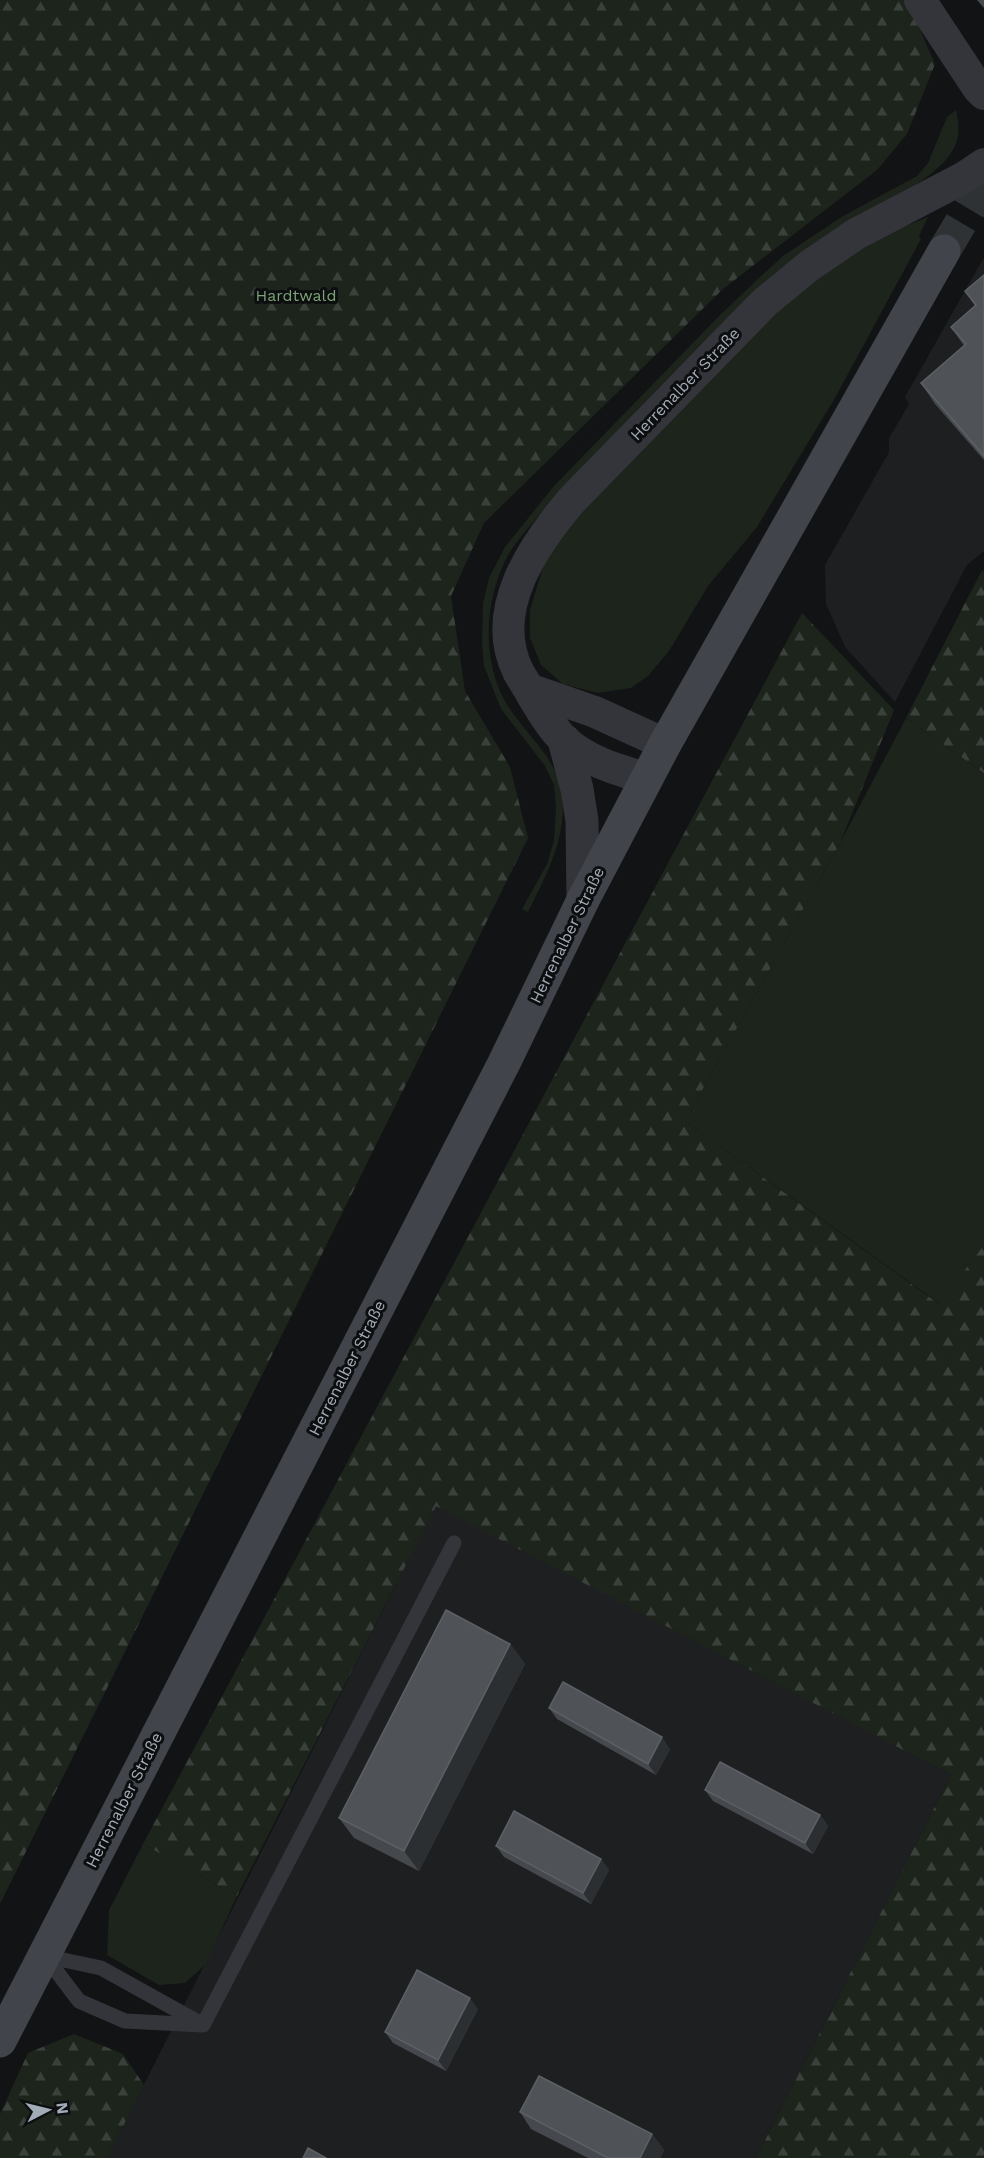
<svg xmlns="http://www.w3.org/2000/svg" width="984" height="2158" viewBox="0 0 984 2158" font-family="'Work Sans',sans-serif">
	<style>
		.built { fill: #1e1f21 }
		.green { fill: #1c241c }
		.forest { fill: url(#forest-firs) }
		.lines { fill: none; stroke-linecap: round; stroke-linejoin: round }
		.secondary-tunnel { stroke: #2f3234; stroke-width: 33; stroke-dasharray: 33 16; stroke-linecap: butt }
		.service { stroke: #33353a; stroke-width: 15 }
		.minor { stroke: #33353a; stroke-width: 32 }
		.tertiary { stroke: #33353a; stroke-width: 33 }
		.secondary { stroke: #41444a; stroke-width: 33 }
		.wall { fill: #45484c }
		.shaded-wall { fill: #2c2f31 }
		.building { fill: #4f5357; stroke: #5c6166; stroke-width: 1.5 }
		.labels { text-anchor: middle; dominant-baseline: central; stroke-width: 6; stroke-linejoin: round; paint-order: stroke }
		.park-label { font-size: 16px; fill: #7ca377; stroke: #0d0e0f }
		.street-label { font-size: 16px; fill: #a2acb6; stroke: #0d0e0f }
	</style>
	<defs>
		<pattern id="forest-firs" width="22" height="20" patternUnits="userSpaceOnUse" patternTransform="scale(1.5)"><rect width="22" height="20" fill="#1c241c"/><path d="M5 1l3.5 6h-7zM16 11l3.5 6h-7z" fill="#3a413b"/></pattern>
	</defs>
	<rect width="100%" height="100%" fill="#121314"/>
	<path class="built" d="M 984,257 L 984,551 L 967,565 L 895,702 L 845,647 L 826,604 L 825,565 L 889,452 L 889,438 L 909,404 L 905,397 Z
		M 436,1505 L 951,1775 L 756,2158 L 107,2158 Z"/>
	<path class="green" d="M 956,110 C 961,130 959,147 944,162 C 926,181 902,193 880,206 C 848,224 816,241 787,264 C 757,287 731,315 704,342 C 656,390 609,438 564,488 C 548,506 522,533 510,552 C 484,596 480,662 508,706 C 523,730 553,756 560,784 C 571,830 548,872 528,912 L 522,909 L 547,864 L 554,840 L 556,808 L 554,785 L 545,766 L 501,709 L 484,666 L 482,643 L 483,603 L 489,578 L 505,547 L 553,487 L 717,318 L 762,275 L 783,256 L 843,216 L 917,176 L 928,163 L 947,117 Z
		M 928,217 L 919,236 L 921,239 L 835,398 L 757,527 L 708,586 L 669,651 L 648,676 L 631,688 L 597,693 L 563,684 L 541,665 L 530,638 L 530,610 L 543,567 L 565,527 L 788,300 L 848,257 L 898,229 Z
		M 906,718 L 984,773 L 984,1245 L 940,1304 L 685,1121 L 840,843 Z
		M 143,1844 L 237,1896 L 206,1964 L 185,1983 L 159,1985 L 107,1955 L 109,1910 Z"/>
	<path class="forest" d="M 0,0 L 907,0 L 935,64 L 907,134 L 877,170 L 723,289 L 484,523 L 451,596 L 465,691 L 510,767 L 528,838 L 0,1904 Z
		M 982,570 L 984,573 L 984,773 L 906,718 Z
		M 802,613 L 894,710 L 840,843 L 685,1121 L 939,1304 L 984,1245 L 984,2158 L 756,2158 L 951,1775 L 436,1506 L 237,1896 L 143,1844 Z
		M 74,2034 L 123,2054 L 144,2085 L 107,2158 L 0,2158 L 0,2114 L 28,2053 Z"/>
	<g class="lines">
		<path class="secondary-tunnel" d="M 944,251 L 984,184"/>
		<path class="service" d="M 45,1956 L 79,2001 L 125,2021 L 203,2025
			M 45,1956 L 101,1968 L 200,2023
			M 203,2025 L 454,1543"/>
		<path class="minor" d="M 920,0 L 978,88 L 984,94
			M 529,689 L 595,712 L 665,744
			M 646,778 C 618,770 586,761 564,740 C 551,727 541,710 532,695 C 528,687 522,679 518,671 C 488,610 534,545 571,501 L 764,303 L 809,266 L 856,234 L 963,178 L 984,164"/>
		<path class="tertiary" d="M 564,740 L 577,789 L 582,821 L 583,900"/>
		<path class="secondary" d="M 0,2041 L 504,1063 L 583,900 L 665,744 L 944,251"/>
	</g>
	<path class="wall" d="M 977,0 L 984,0 L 984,8 Z
		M 984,275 L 984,460 L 935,404 L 921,383 L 964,346 L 951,327 L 975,306 L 965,291 Z
		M 510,1644 L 525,1664 L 419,1871 L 354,1838 L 339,1818 Z
		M 549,1708 L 670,1749 L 656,1775 L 557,1719 Z
		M 705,1790 L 820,1815 L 828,1826 L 813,1854 L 713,1801 Z
		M 496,1846 L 601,1859 L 609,1870 L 591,1904 L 504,1857 Z
		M 478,2009 L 446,2071 L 393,2043 L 385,2032 Z
		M 520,2112 L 652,2134 L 664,2150 L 660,2158 L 588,2158 L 531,2129 Z"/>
	<path class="shaded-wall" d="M 510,1644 L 525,1664 L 419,1871 L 404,1851 Z
		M 662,1737 L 670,1749 L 656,1775 L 648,1764 Z
		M 820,1815 L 828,1826 L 813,1854 L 805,1843 Z
		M 601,1859 L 609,1870 L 591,1904 L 583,1893 Z
		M 470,1998 L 478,2009 L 446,2071 L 438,2060 Z
		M 652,2134 L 664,2150 L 660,2158 L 640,2158 Z"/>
	<path class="building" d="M 984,275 L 984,456 L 921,383 L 966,344 L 951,327 L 976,305 L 965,291 Z
		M 446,1610 L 510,1644 L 404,1851 L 339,1818 Z
		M 563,1682 L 662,1737 L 648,1764 L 549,1708 Z
		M 720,1762 L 820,1815 L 805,1843 L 705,1790 Z
		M 514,1811 L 601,1859 L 583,1893 L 496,1846 Z
		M 417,1970 L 470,1998 L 438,2060 L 385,2032 Z
		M 539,2076 L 652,2134 L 640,2158 L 608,2158 L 520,2112 Z
		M 308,2148 L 326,2158 L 303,2158 Z"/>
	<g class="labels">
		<g class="park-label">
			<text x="296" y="295">Hardtwald</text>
		</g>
		<g class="street-label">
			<text transform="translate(685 384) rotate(-46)">Herrenalber Straße</text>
			<text transform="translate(567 935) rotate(-64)">Herrenalber Straße</text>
			<text transform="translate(347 1368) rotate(-63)">Herrenalber Straße</text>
			<text transform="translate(124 1800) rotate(-63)">Herrenalber Straße</text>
		</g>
	</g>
	<g transform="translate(48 2110) rotate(83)" stroke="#0d0e0f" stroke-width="4.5" paint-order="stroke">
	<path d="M0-4.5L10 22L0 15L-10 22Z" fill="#a2acb6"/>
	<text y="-9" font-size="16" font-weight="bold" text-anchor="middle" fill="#a2acb6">N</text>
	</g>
</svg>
